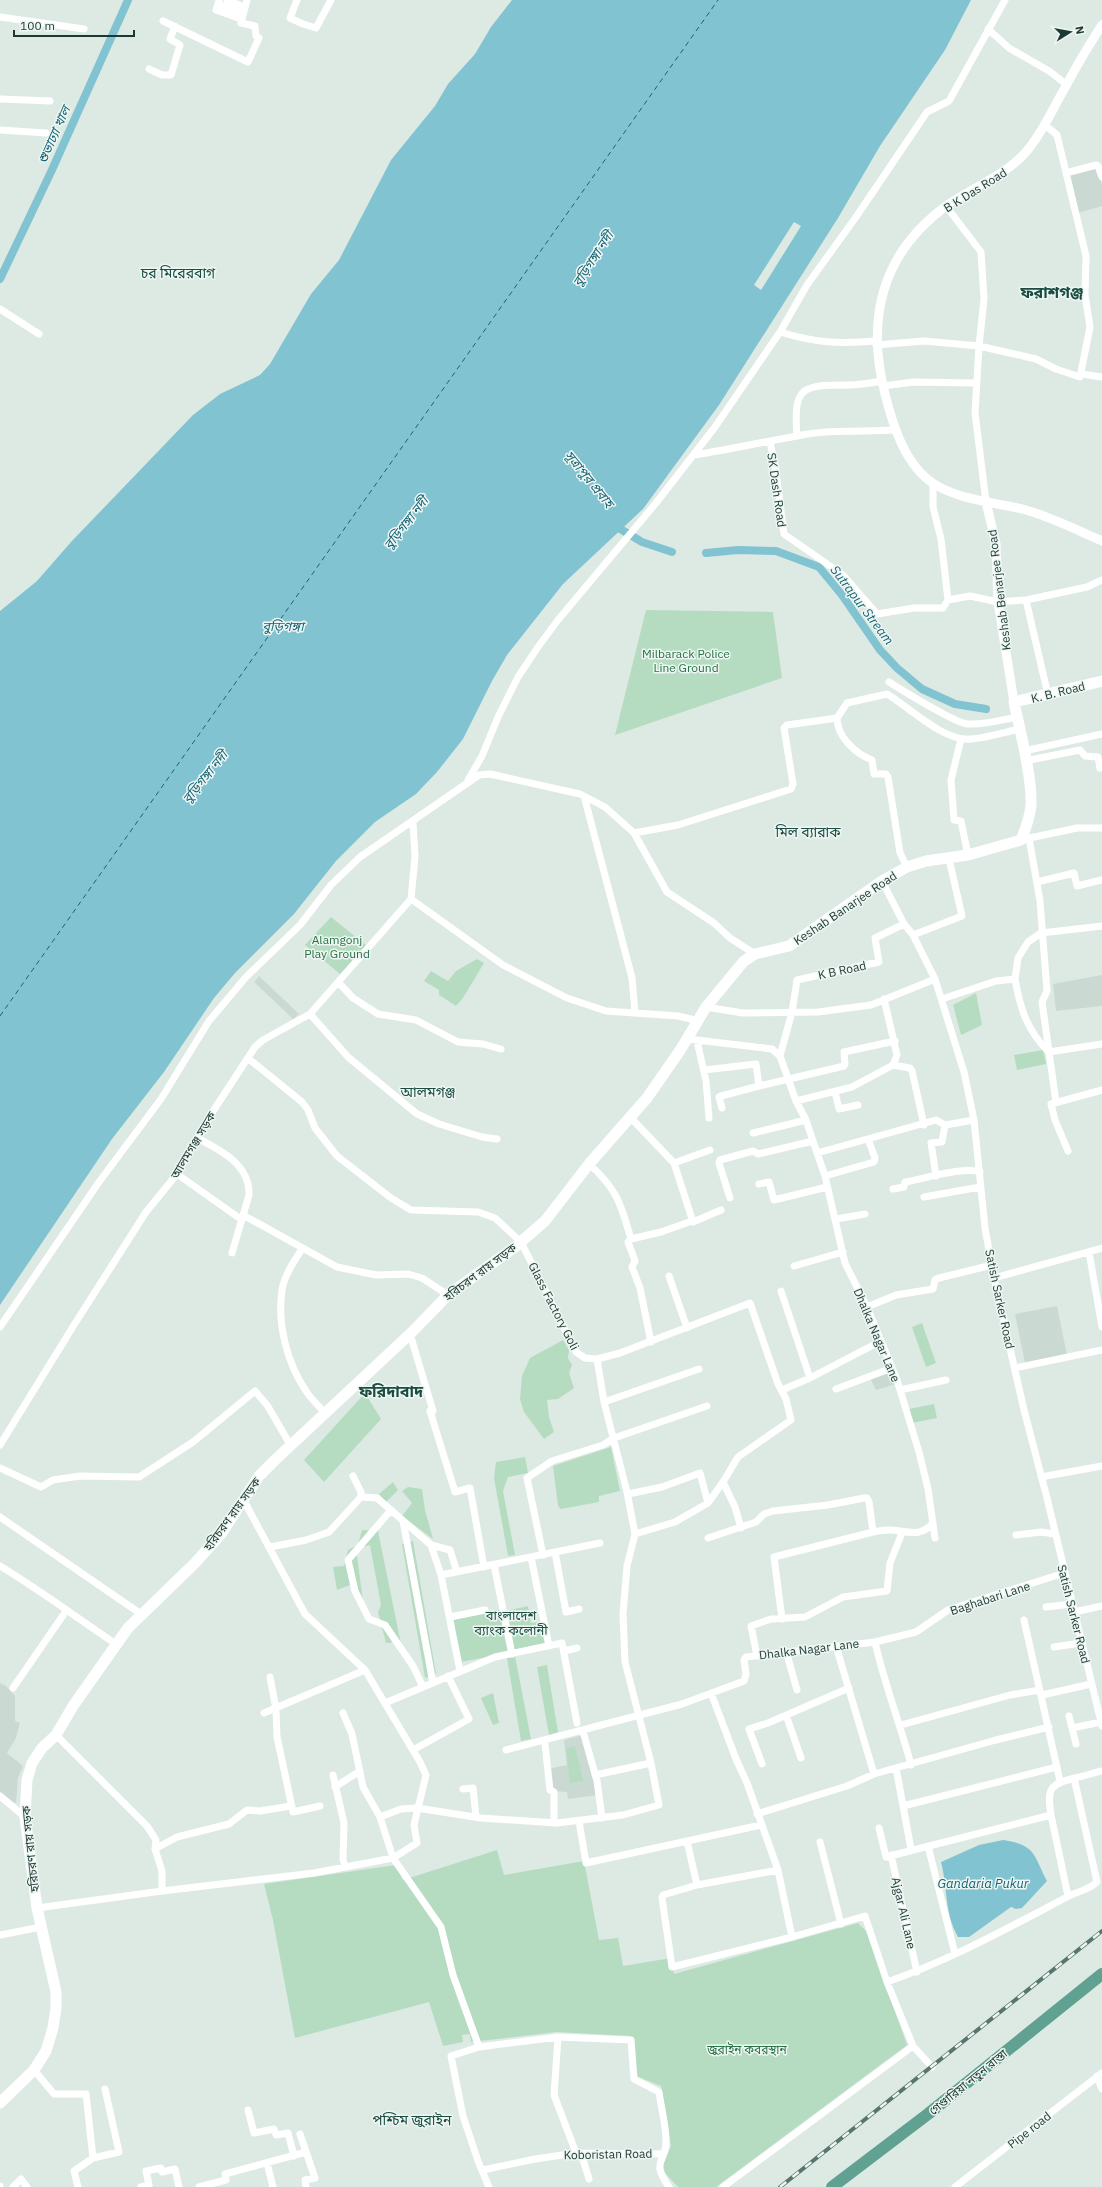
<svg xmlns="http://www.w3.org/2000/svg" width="1102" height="2187" viewBox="0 0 1102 2187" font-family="'IBM Plex Sans','Noto Sans Bengali',sans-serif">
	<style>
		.built { fill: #cbd9d3 }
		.green { fill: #b5dcc0 }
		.water { fill: #82c3d2 }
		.pier { fill: #ddeae4 }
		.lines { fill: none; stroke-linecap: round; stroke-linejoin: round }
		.canal { stroke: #82c3d2; stroke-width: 8 }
		.ferry { stroke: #176476; stroke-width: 1; stroke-dasharray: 5 4; stroke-linecap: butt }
		.minor { stroke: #fff; stroke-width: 7 }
		.tertiary { stroke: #fff; stroke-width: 9 }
		.secondary { stroke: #fff; stroke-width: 11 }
		.primary { stroke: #60a192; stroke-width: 12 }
		.rail-casing { stroke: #58766e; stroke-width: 4 }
		.rail { stroke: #edf6f2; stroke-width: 2.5; stroke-dasharray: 8; stroke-linecap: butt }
		.labels { text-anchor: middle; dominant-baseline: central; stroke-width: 3; stroke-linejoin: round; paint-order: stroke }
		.street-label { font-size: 12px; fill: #1e3933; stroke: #edf6f2 }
		.park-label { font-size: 12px; fill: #287146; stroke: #edf6f2 }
		.water-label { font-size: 13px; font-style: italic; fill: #176476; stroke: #edf6f2 }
		.neighbourhood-label { font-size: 13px; fill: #1a4c41; stroke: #edf6f2 }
		.quarter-label { font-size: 14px; fill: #1a4c41; stroke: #edf6f2 }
		.district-label { font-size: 16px; font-weight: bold; fill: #1a4c41; stroke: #edf6f2 }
	</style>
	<rect width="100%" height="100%" fill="#ddeae4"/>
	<path class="built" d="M 1097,168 L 1102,185 L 1102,206 L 1078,213 L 1068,174 Z
		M 1102,975 L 1102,1006 L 1056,1011 L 1053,984 Z
		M 259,976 L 299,1014 L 293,1019 L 254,982 Z
		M 1057,1306 L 1067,1355 L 1025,1363 L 1015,1314 Z
		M 891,1370 L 896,1384 L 876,1390 L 870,1378 Z
		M 0,1683 L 6,1686 L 15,1696 L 15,1721 L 20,1723 L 16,1738 L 7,1753 L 23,1766 L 18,1778 L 16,1803 L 0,1797 Z
		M 583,1735 L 598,1795 L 568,1799 L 567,1792 L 551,1791 L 548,1769 L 567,1765 L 564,1740 Z"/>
	<path class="green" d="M 646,610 L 773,612 L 782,678 L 615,735 Z
		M 331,917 L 367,946 L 340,974 L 305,945 Z
		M 477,959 L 484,963 L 463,998 L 456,1006 L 439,995 L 439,990 L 424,981 L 431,971 L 448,981 L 456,971 Z
		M 976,993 L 982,1025 L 961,1035 L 953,1005 Z
		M 1043,1050 L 1046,1064 L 1017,1070 L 1014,1055 Z
		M 922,1323 L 936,1363 L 926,1367 L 912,1327 Z
		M 563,1340 L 569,1350 L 568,1358 L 572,1365 L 569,1373 L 574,1388 L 558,1399 L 547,1400 L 549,1417 L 554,1432 L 544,1439 L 524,1412 L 520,1399 L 522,1376 L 530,1358 Z
		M 365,1393 L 381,1419 L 324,1482 L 304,1460 Z
		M 934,1404 L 937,1418 L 912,1423 L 909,1409 Z
		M 611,1447 L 620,1491 L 599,1496 L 599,1502 L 561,1509 L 558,1506 L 553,1466 Z
		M 525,1457 L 528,1473 L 508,1477 L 503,1491 L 515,1555 L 508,1556 L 494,1478 L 496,1462 Z
		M 393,1482 L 398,1490 L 386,1502 L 379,1494 Z
		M 408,1487 L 422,1489 L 425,1510 L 433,1539 L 402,1516 L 412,1503 L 402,1491 Z
		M 362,1530 L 378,1531 L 403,1654 L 401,1655 L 395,1642 L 386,1643 L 378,1612 L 381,1605 L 370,1545 L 356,1549 L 363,1601 L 357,1603 L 350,1585 L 337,1590 L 333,1567 L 344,1566 L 348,1550 L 358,1545 Z
		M 413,1541 L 436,1674 L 425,1678 L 402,1544 Z
		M 528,1606 L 531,1623 L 539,1622 L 545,1643 L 514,1650 L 506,1611 Z
		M 499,1610 L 508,1653 L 461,1662 L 452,1620 Z
		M 515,1656 L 531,1739 L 521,1741 L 507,1658 Z
		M 547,1665 L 558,1732 L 549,1735 L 537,1667 Z
		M 493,1693 L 499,1723 L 493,1725 L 481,1698 Z
		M 575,1746 L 583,1781 L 570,1783 L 566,1749 Z
		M 497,1850 L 504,1875 L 584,1861 L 599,1940 L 618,1938 L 623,1966 L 671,1958 L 674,1974 L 858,1923 L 866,1931 L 907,2045 L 716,2187 L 678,2187 L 665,2173 L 663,2165 L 671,2146 L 661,2086 L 636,2076 L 630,2036 L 556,2032 L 471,2042 L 470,2034 L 462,2035 L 463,2042 L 443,2046 L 429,2002 L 295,2038 L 273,1920 L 264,1884 L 396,1865 L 403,1880 Z"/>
	<path class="water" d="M 512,0 L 971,0 L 945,50 L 880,146 L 838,218 L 719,405 L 643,509 L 563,584 L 507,655 L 492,681 L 463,739 L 437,772 L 416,794 L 375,822 L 336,861 L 294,914 L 235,973 L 214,998 L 164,1072 L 112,1139 L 0,1305 L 0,611 L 37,581 L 71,542 L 193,415 L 220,394 L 260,375 L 270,364 L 311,294 L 339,260 L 391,160 L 435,106 L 448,84 L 475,54 L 491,27 Z
		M 1003,1840 C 1036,1845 1033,1854 1047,1881 L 1022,1908 L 1016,1909 L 1011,1907 L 969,1937 L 958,1937 C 944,1912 948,1889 941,1862 L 979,1845 Z"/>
	<path class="pier" d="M 794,222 L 801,226 L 761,290 L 754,285 Z"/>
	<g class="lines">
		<path class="canal" d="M 0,279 L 51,172 L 128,0
			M 612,524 L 642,542 L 672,552
			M 706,553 L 738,550 L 776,551 L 819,567 L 842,595 L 880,650 L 897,668 L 922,689 L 955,704 L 986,709"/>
		<path class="ferry" d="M 0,1016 L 718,0"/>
		<path class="minor" d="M 219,0 L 218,4 L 243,13
			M 227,0 L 244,7
			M 297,0 L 290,18 L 303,24 L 316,28 L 331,0
			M 218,4 L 216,10 L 241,19
			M 0,17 L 84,29
			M 163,21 L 248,62 L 259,38 L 256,36 L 255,26 L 241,23 L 247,0
			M 988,29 L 1009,48 L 1049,71 L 1066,84
			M 149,69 L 162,75 L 171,75 L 180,45 L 170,39 L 175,26
			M 0,99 L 50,101
			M 0,130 L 46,133
			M 1066,173 L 1096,165 L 1098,166 L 1102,177
			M 946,206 L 981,252 L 984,299 L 979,346 L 975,413 L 986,502
			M 0,309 L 39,334
			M 780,332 C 816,343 838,344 876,341
			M 876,345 L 924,341 L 979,346 L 1036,359 L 1056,369 L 1080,377 L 1090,327 L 1085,295 L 1086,256 L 1057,135 L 1045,125
			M 1081,374 L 1102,377
			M 883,386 L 914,382 L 976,383
			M 797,436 C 793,386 802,385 848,385 C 859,385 871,383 882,381
			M 770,442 L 775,465 L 784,534 L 843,575 L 877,614 L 914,608 L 943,608 L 948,600 L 970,596 L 998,602 L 1026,600 L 1087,587 L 1102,580
			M 694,455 C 728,450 762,442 797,436 C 829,429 862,432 895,430
			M 933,483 L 933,507 L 941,539 L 948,600
			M 1026,600 L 1048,695
			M 889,682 C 904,691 954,723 968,724 C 985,725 1001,720 1017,717
			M 837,718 C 837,737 856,754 872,760 L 874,774 L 886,774 L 888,777 L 900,853 L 907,867
			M 961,739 L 951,780 L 954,820 L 961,821 L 968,855
			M 1024,751 L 1102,734
			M 1025,761 L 1080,750 L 1085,756 L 1098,757 L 1100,768 L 1102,767
			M 468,780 L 482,756 L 498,717 L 518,677 L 538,647 L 558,620 L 656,503 L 715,427 L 780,332 L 807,285 L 856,217 L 927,112 L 949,101 L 1005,0
			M 584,796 L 632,978 L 635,1013
			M 634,833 L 678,825 L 791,789 L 793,784 L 784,728 L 787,725 L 837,718 L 847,703 L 887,694 C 909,707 944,742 971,739 C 987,738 1004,732 1020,729
			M 1029,838 L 1040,901 L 1047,991 L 1042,1002 L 1056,1102
			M 1025,839 L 1077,828 L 1102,828
			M 882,881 L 904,924 L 913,935 L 935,979 L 964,1072 L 974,1120 L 985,1228 L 994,1278 L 1024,1410 L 1047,1498 L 1102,1726
			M 1037,882 L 1074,873 L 1077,886 L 1102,880
			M 411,899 L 503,965 L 567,998 L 606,1011 L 678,1016 L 699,1021
			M 411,899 L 415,856 L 413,823
			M 913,935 L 962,916 L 949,859
			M 1015,979 L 1018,958 L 1028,942 L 1041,933 L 1102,926
			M 338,982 L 353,998 L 378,1014 L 416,1020 L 458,1042 L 483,1044 L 501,1049
			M 942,999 L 996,981 L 1015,979 C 1020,1008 1027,1031 1049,1052 L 1102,1044
			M 706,1007 L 743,1013 L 818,1012 L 871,1005 L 935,979
			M 310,1014 L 348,1057 L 417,1114 L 439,1124 L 482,1137 L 497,1139
			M 688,1039 L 772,1049 L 780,1056 L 796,1101 L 806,1120 L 813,1141 L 825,1176 L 845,1263 L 867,1307 L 897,1380 L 919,1452 L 928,1489 L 935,1538
			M 697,1041 L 706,1081 L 709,1118
			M 780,1056 L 792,1012 L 797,980 L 879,962 L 875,938 L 904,924
			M 249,1059 L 302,1102 L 308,1110 L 315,1128 L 337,1156 L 391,1198 L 411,1210 L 478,1212 L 495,1218 L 521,1242 L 576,1352 L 585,1358 L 597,1359 L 620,1353 L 750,1303 L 778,1384 L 786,1399 L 791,1420 L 738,1457 L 723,1482 L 708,1503 L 675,1522 L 635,1534
			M 893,1065 L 910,1068 L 912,1071 L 924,1125
			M 704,1070 L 756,1064 L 759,1086 L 721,1096 L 719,1097 L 722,1108
			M 759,1086 L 844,1066 L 845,1064 L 844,1052 L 895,1041
			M 835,1092 L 839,1109 L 858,1105
			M 796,1101 L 852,1087 L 893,1065 L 897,1055 L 884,999
			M 630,1117 L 674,1163 L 693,1222 L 721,1210
			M 753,1133 L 806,1120
			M 199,1139 C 222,1151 250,1165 249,1195 L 232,1253
			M 1068,1151 L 1055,1120 L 1051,1104 L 1102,1090
			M 817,1153 L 936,1120 L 945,1125
			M 674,1163 L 710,1150
			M 589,1164 C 617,1189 621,1204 631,1239 L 628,1242 L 635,1261 L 632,1267 L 640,1288 L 651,1342
			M 177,1174 L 242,1220
			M 825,1176 L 874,1162 L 875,1158 L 868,1139
			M 936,1176 L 931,1143 L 942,1142 L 945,1125 L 974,1120
			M 759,1184 L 769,1182 L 774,1200 L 827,1187
			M 893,1189 L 904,1187 L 905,1182 C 922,1179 966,1166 980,1172
			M 924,1197 L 980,1187
			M 730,1198 L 719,1163 L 720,1160 L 753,1151 L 758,1154 L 813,1141
			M 243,1215 L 337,1267 L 376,1275 L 408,1274 L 422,1278 L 448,1295
			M 836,1219 L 865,1214
			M 631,1239 L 661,1232 L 692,1221
			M 302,1249 C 294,1261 284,1276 282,1290 C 277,1324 287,1363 306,1391 C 311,1399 319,1406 326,1414
			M 1089,1252 L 1102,1327
			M 794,1266 L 843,1252
			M 669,1276 L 687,1328
			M 994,1278 L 1102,1248
			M 781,1291 L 810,1378
			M 867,1307 L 896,1295 L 933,1289 L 935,1280 L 939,1278 L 992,1265
			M 0,1327 L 99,1182 L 161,1099 L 209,1021 L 246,977 L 300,925 L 331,885 L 360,857 L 479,775 L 490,774 L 580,794 L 605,807 L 634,833 L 667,892 L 714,923 L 730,938 L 755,954
			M 410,1334 L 433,1411 L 430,1411 L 455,1492 L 470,1488 L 484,1567
			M 1015,1368 L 1102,1350
			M 836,1389 L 892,1368
			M 782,1390 L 810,1378 L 881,1341
			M 900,1390 L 946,1380
			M 604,1402 L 699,1369
			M 0,1445 L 74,1325 L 146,1212 L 177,1174 L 208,1119 L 255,1047 L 263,1040 L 310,1014 L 411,899
			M 0,1468 L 41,1487 L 53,1480 L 80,1476 L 139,1477 L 193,1442 L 255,1391 L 267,1405 L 291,1446
			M 353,1476 L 361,1492 L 361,1497
			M 1041,1477 L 1102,1466
			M 723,1482 L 735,1507 L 741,1528
			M 628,1494 L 662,1487 L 700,1473 L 708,1503
			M 391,1510 L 348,1560 L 355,1591 L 369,1619 L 385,1625 L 413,1666 L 423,1687
			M 0,1517 L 141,1614
			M 403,1521 L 433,1683
			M 1016,1535 L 1041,1532 L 1055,1534
			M 708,1538 L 756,1522 L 764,1514 L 773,1511 L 828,1505 L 864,1498 L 867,1498 L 869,1502 L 873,1532
			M 431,1545 L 450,1550 L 457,1572
			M 270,1547 L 306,1540 L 329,1532 L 361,1497 L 377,1498 L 431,1545 L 441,1575 L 460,1671
			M 555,1552 L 566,1612 L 579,1609
			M 543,1555 L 527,1478 L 552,1461 L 603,1445 L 614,1438 L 707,1406
			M 531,1557 L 549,1646
			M 494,1565 L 512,1654
			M 0,1566 C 40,1590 77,1618 116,1644
			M 441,1575 L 600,1543
			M 1046,1607 L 1072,1604
			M 1074,1612 L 1102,1606
			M 450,1617 L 485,1610
			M 782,1619 L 774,1557 L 873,1532 C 878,1531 883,1530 889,1530 C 905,1530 920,1539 933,1523
			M 1024,1620 L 1060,1781
			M 875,1642 C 884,1683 900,1723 911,1765
			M 836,1646 L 874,1774
			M 1054,1647 L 1081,1643
			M 564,1651 L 577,1648
			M 786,1651 L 797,1690
			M 757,1656 L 751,1626 L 771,1619 L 805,1617 L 843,1597 L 887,1591 L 890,1563 L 902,1533
			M 270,1677 L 276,1709 L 277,1737 L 293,1812 L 320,1806
			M 13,1688 L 66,1611
			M 711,1693 L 736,1759 L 747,1783 L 778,1870 L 792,1937
			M 1042,1695 L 1091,1684
			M 385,1703 L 495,1657 L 562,1643 L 577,1723
			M 264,1713 L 365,1670
			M 343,1713 L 352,1734 L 363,1787 L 380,1817 L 393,1858 L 441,1927 L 453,1975 L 479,2047 L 451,2056 L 463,2116 L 478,2161 L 489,2187
			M 786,1715 L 801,1758
			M 1069,1716 L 1072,1728 L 1101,1722
			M 901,1725 L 1010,1695 L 1040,1690
			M 1072,1728 L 1076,1744
			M 56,1735 L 147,1826 L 156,1840 L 155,1849 L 162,1871 L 162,1891 L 314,1873 L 393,1858 L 417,1843 L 414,1825 L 426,1775 L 420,1762 L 365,1670 L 305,1614 L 243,1499
			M 584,1735 L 597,1781 L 602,1818
			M 545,1744 L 550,1790 L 554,1792 L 554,1823
			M 413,1750 L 469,1719 L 448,1676
			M 506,1750 L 682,1704 L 744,1681 L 746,1674 L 744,1660 L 746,1657 L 875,1642 L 916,1632 L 948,1610 L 1064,1573
			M 762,1764 L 749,1729 L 768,1723 L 849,1688
			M 896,1768 L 911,1849
			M 333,1775 L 344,1823 L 343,1859 L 345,1867
			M 595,1775 L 651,1763
			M 335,1787 L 360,1771
			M 463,1789 L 473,1788 L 476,1817
			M 0,1796 L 25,1817
			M 903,1806 L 1057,1767
			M 757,1814 L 847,1786 L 874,1774 L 996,1740 L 1049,1727
			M 1051,1815 L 1068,1896
			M 380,1817 L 401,1809 L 417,1808 L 481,1818 L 557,1823 L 623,1815 L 659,1805 L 651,1763 L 625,1662 L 623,1614 L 627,1566 L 635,1534 L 627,1492 L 604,1402 L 597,1359
			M 579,1821 L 586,1863 L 761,1825
			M 879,1828 L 886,1857 L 1051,1815 C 1047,1789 1049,1784 1075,1778 C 1084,1776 1093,1773 1102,1771
			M 687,1841 L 697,1885
			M 820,1842 L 841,1924
			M 928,1846 L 955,1954
			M 155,1849 L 177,1837 L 229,1824 L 247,1810 L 260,1811 L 291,1806
			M 891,1855 L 917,1972
			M 778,1870 L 697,1885 L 663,1895 L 662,1898 L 672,1967 L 792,1937 L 865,1916 L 887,1982 L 913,2046 L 932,2067
			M 37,1908 L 162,1891
			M 0,1935 L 41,1927
			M 887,1982 C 950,1960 1008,1928 1067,1897 C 1076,1892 1089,1890 1097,1882 L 1074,1778
			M 558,2037 L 554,2095 L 576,2153
			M 479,2047 L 558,2037 L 631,2040 L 634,2079 L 659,2092 C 661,2107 666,2125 666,2141 C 666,2164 650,2160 669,2187
			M 34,2070 L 54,2094 L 86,2094 L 93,2158 L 74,2171 L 78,2187
			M 1097,2076 L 1102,2089
			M 248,2110 L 254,2133 L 274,2129 L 276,2135 L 288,2133 L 294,2156
			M 300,2134 L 315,2178 L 305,2180 L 306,2187
			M 581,2153 L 589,2179
			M 93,2158 L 119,2152 L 105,2089
			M 267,2163 L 273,2187
			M 483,2170 L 535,2159 L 576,2153 L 663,2154
			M 0,2186 L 0,2187
			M 13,2187 L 21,2179 L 27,2187
			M 141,2187 L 149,2185 L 146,2171 L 161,2168 L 162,2172 L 175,2169 L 179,2187
			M 199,2187 L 226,2180 L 225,2174 L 306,2152
			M 723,2187 L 913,2046
			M 955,2187 L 1102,2073"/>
		<path class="tertiary" d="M 1102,25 C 1089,45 1077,65 1066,86 C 1054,106 1045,128 1030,147 C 1009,175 974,186 946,206 C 881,254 866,319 885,394 C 893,426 905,465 934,484 C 962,501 995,502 1026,510 C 1053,518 1077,530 1102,541
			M 986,502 L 996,544 L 998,602 L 1014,702"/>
		<path class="secondary" d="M 0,2103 L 34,2070 L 46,2051 L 53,2028 L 56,2008 L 56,1992 L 37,1908 L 25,1817 L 27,1780 L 32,1763 L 42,1748 L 56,1735 L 73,1706 L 128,1628 L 195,1563 L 221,1534 L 259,1476 L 275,1460 L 410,1334 L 448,1295 L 515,1247 L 545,1221 L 589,1164 L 647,1098 L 681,1049 L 706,1007 L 744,961 L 755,954 L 789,946 L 882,881 L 907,867 L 926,861 L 968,855 L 1021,840 C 1026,828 1030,817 1031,805 C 1032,776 1020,731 1014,702 L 1102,681"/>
		<path class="primary" d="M 832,2187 L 928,2114 L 1102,1974"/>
		<defs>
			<path id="rail" d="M 780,2187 L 1102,1931"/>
		</defs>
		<use href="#rail" class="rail-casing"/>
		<use href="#rail" class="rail"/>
	</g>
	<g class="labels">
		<g class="street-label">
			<text transform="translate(975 190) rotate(-32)">B K Das Road</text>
			<text transform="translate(777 490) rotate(82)">SK Dash Road</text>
			<text transform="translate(999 590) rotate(-97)">Keshab Benarjee Road</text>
			<text transform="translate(1058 692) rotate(-14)">K. B. Road</text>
			<text transform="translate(845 908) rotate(-34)">Keshab Banarjee Road</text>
			<text transform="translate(842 970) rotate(-12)">K B Road</text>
			<text transform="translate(193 1145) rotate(-59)">আলমগঞ্জ সড়ক</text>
			<text transform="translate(480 1272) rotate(-37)">হরিচরণ রায় সড়ক</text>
			<text transform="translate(1000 1299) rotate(78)">Satish Sarker Road</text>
			<text transform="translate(554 1306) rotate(63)">Glass Factory Goli</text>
			<text transform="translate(877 1335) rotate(67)">Dhalka Nagar Lane</text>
			<text transform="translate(232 1514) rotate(-54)">হরিচরণ রায় সড়ক</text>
			<text transform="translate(990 1598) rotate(-18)">Baghabari Lane</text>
			<text transform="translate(1074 1614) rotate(76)">Satish Sarker Road</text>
			<text transform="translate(809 1649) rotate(-7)">Dhalka Nagar Lane</text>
			<text transform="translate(30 1849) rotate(-96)">হরিচরণ রায় সড়ক</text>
			<text transform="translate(904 1913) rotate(77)">Ajgar Ali Lane</text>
			<text transform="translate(968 2082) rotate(-39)">গেণ্ডারিয়া নতুন রাস্তা</text>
			<text transform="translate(1029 2130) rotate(-38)">Pipe road</text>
			<text transform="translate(608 2154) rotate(-1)">Koboristan Road</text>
		</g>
		<g class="park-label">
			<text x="686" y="653">Milbarack Police<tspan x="686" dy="14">Line Ground</tspan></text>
			<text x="337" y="939">Alamgonj<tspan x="337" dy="14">Play Ground</tspan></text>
			<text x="747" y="2049">জুরাইন কবরস্থান</text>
		</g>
		<g class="water-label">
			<text transform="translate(54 135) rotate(-66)">শুভাঢ্যা খাল</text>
			<text transform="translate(593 259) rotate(-57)">বুড়িগঙ্গা নদী</text>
			<text transform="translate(589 479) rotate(51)">সূত্রাপুর প্রবাহ</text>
			<text transform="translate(406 523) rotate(-52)">বুড়িগঙ্গা নদী</text>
			<text transform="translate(862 605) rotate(53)">Sutrapur Stream</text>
			<text x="283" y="626">বুড়িগঙ্গা</text>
			<text transform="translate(205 777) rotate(-51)">বুড়িগঙ্গা নদী</text>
			<text x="983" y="1883">Gandaria Pukur</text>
		</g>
		<g class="neighbourhood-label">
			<text x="511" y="1615">বাংলাদেশ<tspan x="511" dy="15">ব্যাংক কলোনী</tspan></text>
		</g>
		<g class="quarter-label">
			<text x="178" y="273">চর মিরেরবাগ</text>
			<text x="808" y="832">মিল ব্যারাক</text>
			<text x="428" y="1092">আলমগঞ্জ</text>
			<text x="412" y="2120">পশ্চিম জুরাইন</text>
		</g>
		<g class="district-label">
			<text x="1052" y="292">ফরাশগঞ্জ</text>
			<text x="391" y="1391">ফরিদাবাদ</text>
		</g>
	</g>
	<g transform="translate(1070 32) rotate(79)" stroke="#edf6f2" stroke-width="3" paint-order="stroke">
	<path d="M0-3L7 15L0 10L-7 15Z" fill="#1e3933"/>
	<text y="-6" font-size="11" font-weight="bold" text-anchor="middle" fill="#1e3933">N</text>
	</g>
	<path d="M14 30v6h120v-6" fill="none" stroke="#1e3933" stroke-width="2"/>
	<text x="20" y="30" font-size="12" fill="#1e3933" stroke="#edf6f2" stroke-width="3" paint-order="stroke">100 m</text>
</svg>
